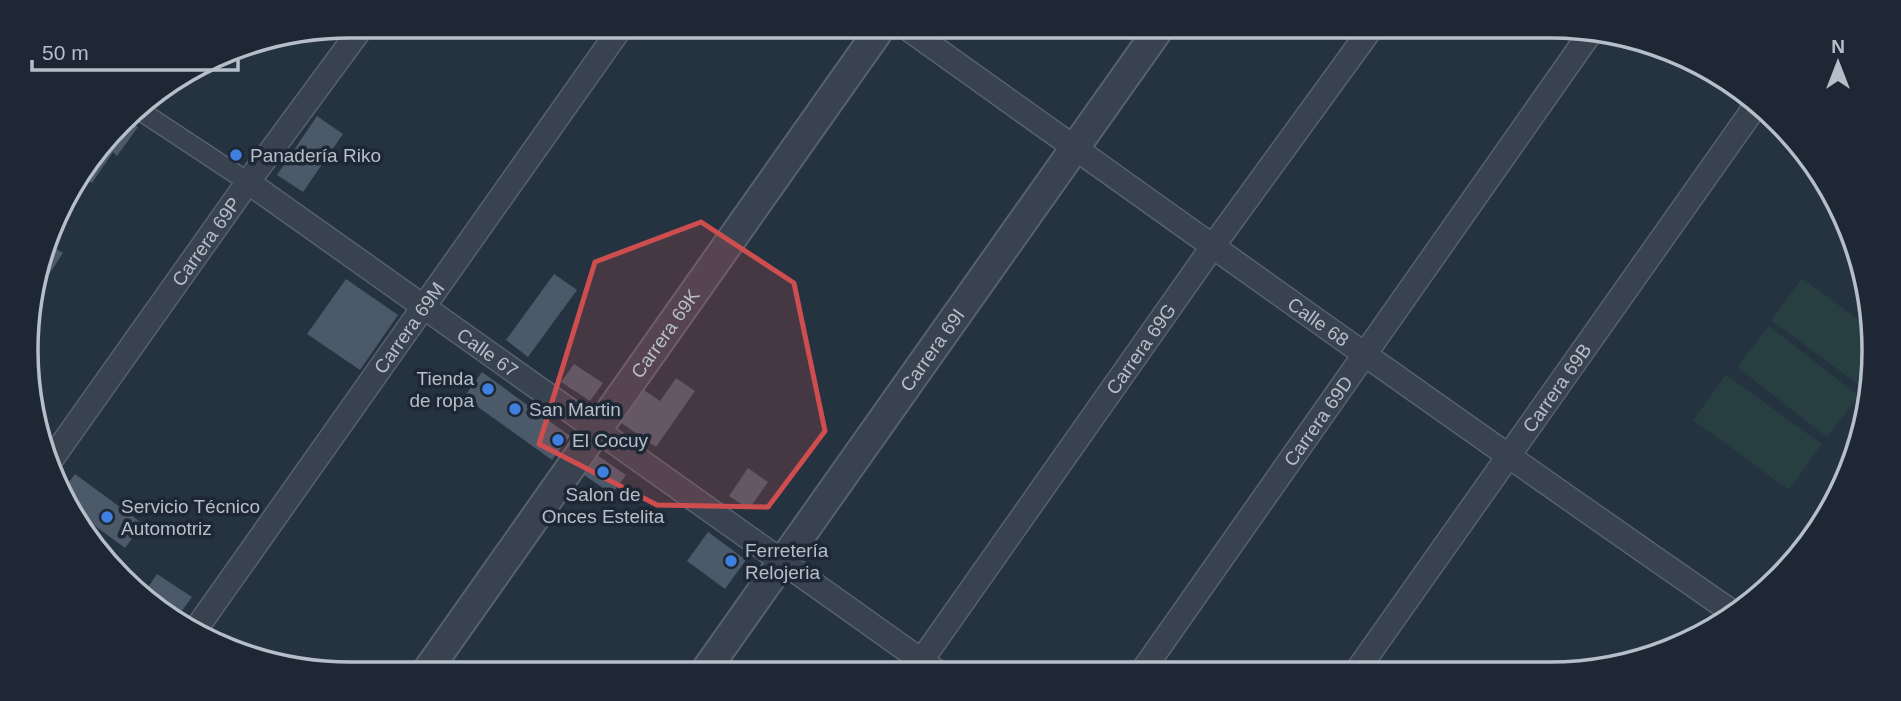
<svg xmlns="http://www.w3.org/2000/svg" width="1901" height="701" viewBox="0 0 1901 701" font-family="Helvetica,sans-serif">
	<style>
		.green { fill: #273f41 }
		.building { fill: #4b5969 }
		.lines { fill: none; stroke-linecap: round; stroke-linejoin: round }
		.pedestrian-casing { stroke: #57616d; stroke-width: 21 }
		.minor-casing { stroke: #57616d; stroke-width: 26 }
		.tertiary-casing { stroke: #57616d; stroke-width: 32 }
		.pedestrian { stroke: #394350; stroke-width: 18 }
		.minor { stroke: #394350; stroke-width: 23 }
		.tertiary { stroke: #394350; stroke-width: 28 }
		.marked { fill: #ce4e50; fill-opacity: 0.2; stroke: #ce4e50; stroke-width: 5; stroke-linejoin: round }
		.shop-dot { fill: #3f7fe0; stroke: #1e2835; stroke-width: 2.5 }
		.labels { text-anchor: middle; dominant-baseline: central; stroke-width: 7; stroke-linejoin: round; paint-order: stroke }
		.poi-label { font-size: 19px; fill: #b6beca; stroke: #1e2835; text-anchor: start }
		.street-label { font-size: 19px; fill: #b6beca; stroke: #1e2835 }
		.rim { fill: none; stroke: #b6beca; stroke-width: 3.5 }
	</style>
	<rect width="100%" height="100%" fill="#253240"/>
	<path class="green" d="M 1802,278 L 1871,329 L 1867,383 L 1863,388 L 1771,320 Z
		M 1769,326 L 1859,396 L 1827,437 L 1737,367 Z
		M 1726,375 L 1822,444 L 1789,490 L 1693,420 Z"/>
	<path class="building" d="M 317,116 L 343,134 L 303,192 L 277,175 Z
		M 127,119 L 138,127 L 117,156 L 113,152 L 92,183 L 80,175 Z
		M 50,245 L 63,253 L 46,279 L 40,276 Z
		M 554,274 L 577,290 L 528,357 L 506,340 Z
		M 346,279 L 398,315 L 360,370 L 307,334 Z
		M 574,364 L 603,383 L 590,401 L 561,382 Z
		M 482,372 L 570,436 L 552,460 L 464,397 Z
		M 676,378 L 695,391 L 656,447 L 617,420 L 641,388 L 660,401 Z
		M 597,455 L 626,475 L 612,494 L 584,475 Z
		M 748,468 L 768,482 L 749,509 L 729,496 Z
		M 75,474 L 143,524 L 125,548 L 72,509 L 64,489 Z
		M 708,532 L 746,560 L 725,589 L 687,561 Z
		M 157,574 L 192,597 L 176,619 L 153,608 L 142,596 Z"/>
	<g class="lines">
		<defs>
			<path id="pedestrian" d="M 136,108 L 248,182"/>
			<g id="minor">
				<path id="s1" d="M 904,26 C 1180,223 1456,421 1735,614"/>
				<path id="s2" d="M 248,182 L 939,673"/>
				<path id="s3" d="M 51,460 L 248,182 L 363,26"/>
				<path id="s4" d="M 196,629 L 622,26"/>
				<path id="s5" d="M 914,671 L 1213,246 L 1373,26"/>
				<path id="s6" d="M 1356,672 L 1757,104"/>
				<path id="s7" d="M 1141,673 L 1591,32"/>
			</g>
			<g id="tertiary">
				<path id="s8" d="M 703,674 L 1161,26"/>
				<path id="s9" d="M 424,675 L 882,26"/>
			</g>
		</defs>
		<use href="#pedestrian" class="pedestrian-casing"/>
		<use href="#minor" class="minor-casing"/>
		<use href="#tertiary" class="tertiary-casing"/>
		<use href="#pedestrian" class="pedestrian"/>
		<use href="#minor" class="minor"/>
		<use href="#tertiary" class="tertiary"/>
	</g>
	<path class="marked" d="M 701,222 L 794,283 L 825,431 L 768,507 L 657,505 L 539,444 L 595,262 Z"/>
	<g class="shop-dot">
		<circle cx="236" cy="155" r="7"/>
		<circle cx="488" cy="389" r="7"/>
		<circle cx="515" cy="409" r="7"/>
		<circle cx="558" cy="440" r="7"/>
		<circle cx="603" cy="472" r="7"/>
		<circle cx="107" cy="517" r="7"/>
		<circle cx="731" cy="561" r="7"/>
	</g>
	<g class="labels">
		<g class="poi-label">
			<text x="250" y="155">Panadería Riko</text>
			<text x="474" y="378" text-anchor="end">Tienda<tspan x="474" dy="22">de ropa</tspan></text>
			<text x="529" y="409">San Martin</text>
			<text x="572" y="440">El Cocuy</text>
			<text x="603" y="494" text-anchor="middle">Salon de<tspan x="603" dy="22">Onces Estelita</tspan></text>
			<text x="121" y="506">Servicio Técnico<tspan x="121" dy="22">Automotriz</tspan></text>
			<text x="745" y="550">Ferretería<tspan x="745" dy="22">Relojeria</tspan></text>
		</g>
		<g class="street-label">
			<text stroke="none"><textPath href="#s3" startOffset="268">Carrera 69P</textPath></text>
			<text stroke="none"><textPath href="#s1" startOffset="509">Calle 68</textPath></text>
			<text stroke="none"><textPath href="#s4" startOffset="369">Carrera 69M</textPath></text>
			<text stroke="none"><textPath href="#s9" startOffset="418">Carrera 69K</textPath></text>
			<text stroke="none"><textPath href="#s5" startOffset="394">Carrera 69G</textPath></text>
			<text stroke="none"><textPath href="#s8" startOffset="397">Carrera 69I</textPath></text>
			<text stroke="none"><textPath href="#s2" startOffset="294">Calle 67</textPath></text>
			<text stroke="none"><textPath href="#s6" startOffset="348">Carrera 69B</textPath></text>
			<text stroke="none"><textPath href="#s7" startOffset="308">Carrera 69D</textPath></text>
		</g>
	</g>
	<path d="M0 0H1901V701H0ZM350 38H1550A312 312 0 0 1 1862 350V350A312 312 0 0 1 1550 662H350A312 312 0 0 1 38 350V350A312 312 0 0 1 350 38Z" fill="#1e2835" fill-rule="evenodd"/>
	<path class="rim" d="M350 38H1550A312 312 0 0 1 1862 350V350A312 312 0 0 1 1550 662H350A312 312 0 0 1 38 350V350A312 312 0 0 1 350 38Z"/>
	<g transform="translate(1838 63)" stroke="#1e2835" stroke-width="5" paint-order="stroke">
	<path d="M0-5L12 26L0 18L-12 26Z" fill="#b6beca"/>
	<text y="-10" font-size="19" font-weight="bold" text-anchor="middle" fill="#b6beca">N</text>
	</g>
	<path d="M32 60v10h206v-10" fill="none" stroke="#b6beca" stroke-width="3.5"/>
	<text x="42" y="60" font-size="21" fill="#b6beca" stroke="#1e2835" stroke-width="5" paint-order="stroke">50 m</text>
</svg>
